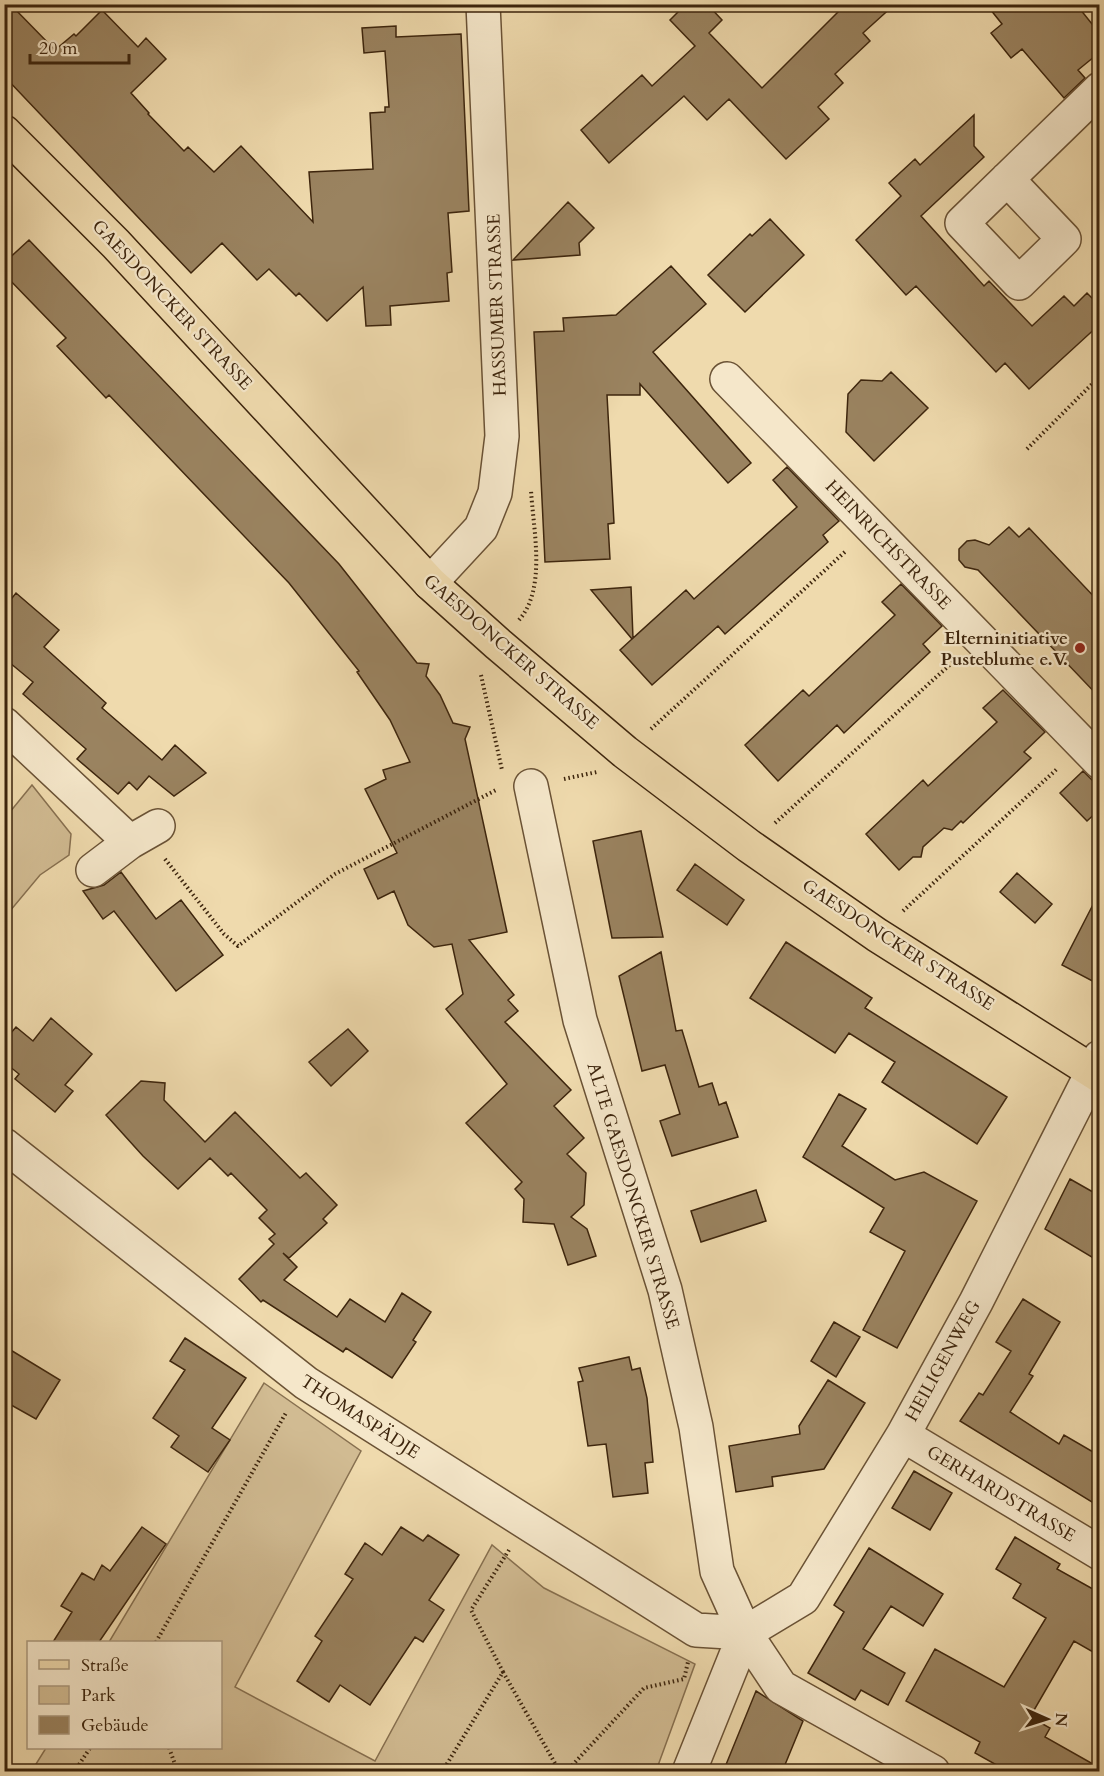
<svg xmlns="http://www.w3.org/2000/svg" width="1104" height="1776" viewBox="0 0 1104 1776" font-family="Cardo,serif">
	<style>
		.green { fill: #d1bb92; stroke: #877050; stroke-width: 1.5 }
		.building { fill: #9a8360; stroke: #3d250d; stroke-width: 1.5 }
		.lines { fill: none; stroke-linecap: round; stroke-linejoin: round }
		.minor-casing { stroke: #6a5235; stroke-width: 36 }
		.major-casing { stroke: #3d250d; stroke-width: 36 }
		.path { stroke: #3d250d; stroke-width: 4; stroke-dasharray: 1.5 3; stroke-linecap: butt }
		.minor { stroke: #f5e7ca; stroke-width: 33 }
		.major { stroke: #efdaad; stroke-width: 33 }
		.poi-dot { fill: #8f2418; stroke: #f5e7ca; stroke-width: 2 }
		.labels { text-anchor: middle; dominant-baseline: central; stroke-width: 4.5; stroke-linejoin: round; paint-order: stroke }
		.street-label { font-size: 18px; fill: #3d250d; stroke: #f5e7ca }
		.poi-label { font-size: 18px; font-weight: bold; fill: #3d250d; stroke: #f5e7ca; text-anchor: end }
	</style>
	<rect width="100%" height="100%" fill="#efdaad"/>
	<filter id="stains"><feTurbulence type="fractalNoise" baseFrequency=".00333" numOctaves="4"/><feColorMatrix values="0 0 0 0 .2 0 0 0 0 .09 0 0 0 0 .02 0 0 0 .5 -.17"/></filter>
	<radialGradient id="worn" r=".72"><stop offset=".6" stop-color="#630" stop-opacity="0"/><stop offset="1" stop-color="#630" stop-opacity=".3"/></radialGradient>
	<path class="green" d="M 32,785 L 71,834 L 69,855 L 40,875 L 5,917 L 5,818 Z
		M 264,1383 L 361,1451 L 235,1687 L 375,1761 L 492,1545 L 544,1588 L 695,1664 L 656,1771 L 31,1772 L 46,1748 L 220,1748 L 220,1642 L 109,1642 Z"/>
	<path class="building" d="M 4,4 L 10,4 L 55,50 L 74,34 L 76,36 L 102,10 L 138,47 L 146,38 L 166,59 L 131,93 L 149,113 L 148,114 L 184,151 L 188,147 L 214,172 L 241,146 L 313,222 L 309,172 L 373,169 L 370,113 L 385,112 L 385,107 L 389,107 L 385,51 L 364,53 L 362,28 L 396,26 L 396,37 L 461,34 L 469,211 L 448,213 L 452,272 L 447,273 L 449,301 L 390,306 L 391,325 L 366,326 L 363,287 L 327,321 L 299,293 L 296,296 L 269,269 L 257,280 L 222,243 L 191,273 L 4,76 Z
		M 686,4 L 707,4 L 722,20 L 709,33 L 762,88 L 846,4 L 895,4 L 863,33 L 870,41 L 835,74 L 843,83 L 818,107 L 829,119 L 786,159 L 729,99 L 707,120 L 684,96 L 609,163 L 581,130 L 642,75 L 652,86 L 695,46 L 670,20 Z
		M 986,4 L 1076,4 L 1100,34 L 1100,52 L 1078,70 L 1085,78 L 1064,98 L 1022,49 L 1011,58 L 991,33 L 1002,24 Z
		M 974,115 L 974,146 L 984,157 L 921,216 L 984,286 L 989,281 L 1032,326 L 1064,296 L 1074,306 L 1087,293 L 1100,306 L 1100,324 L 1029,389 L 1005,363 L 996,372 L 916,286 L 906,295 L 856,240 L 901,196 L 889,183 L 915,159 L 920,165 Z
		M 568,202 L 594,228 L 579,243 L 580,255 L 513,260 Z
		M 770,219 L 804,255 L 745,312 L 708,275 L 750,234 L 752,236 Z
		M 29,240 L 339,564 L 417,663 L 429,664 L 426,676 L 440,695 L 453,723 L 470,727 L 465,739 L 507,932 L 469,940 L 514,995 L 508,1000 L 518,1011 L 505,1022 L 571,1090 L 554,1106 L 584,1138 L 567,1154 L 586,1173 L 584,1205 L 571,1217 L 587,1229 L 596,1256 L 568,1265 L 554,1224 L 523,1222 L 524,1199 L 515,1189 L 522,1182 L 466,1123 L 507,1084 L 446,1009 L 463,994 L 452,944 L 434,947 L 408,925 L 394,891 L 378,899 L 364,869 L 397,853 L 365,789 L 386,779 L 383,770 L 410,762 L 390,720 L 357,672 L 359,671 L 289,583 L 109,395 L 106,398 L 57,346 L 66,338 L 4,274 L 4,263 Z
		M 671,266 L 706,304 L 653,352 L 751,463 L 728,483 L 640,384 L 640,395 L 607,395 L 614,523 L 608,524 L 610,559 L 545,562 L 534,332 L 564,331 L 563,318 L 616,315 Z
		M 891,372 L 928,408 L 874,461 L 846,432 L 848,394 L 861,380 L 882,381 Z
		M 787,467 L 839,521 L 823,535 L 828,542 L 725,634 L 718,626 L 652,685 L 620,650 L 632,639 L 591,590 L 631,587 L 633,638 L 686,590 L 694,599 L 797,507 L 773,480 Z
		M 1009,527 L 1019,537 L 1029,528 L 1100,603 L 1100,698 L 978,570 L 965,567 L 959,560 L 959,549 L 967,541 L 975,540 L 989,545 Z
		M 901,584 L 942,626 L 923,644 L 930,652 L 844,733 L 837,725 L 778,781 L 745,745 L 803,690 L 809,696 L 895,615 L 882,602 Z
		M 16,593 L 59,630 L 44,647 L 106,703 L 102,708 L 162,760 L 175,745 L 206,773 L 174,796 L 149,776 L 137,790 L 129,782 L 118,794 L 77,759 L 86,749 L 23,694 L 33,682 L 4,658 L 4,608 Z
		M 1003,690 L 1045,732 L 1024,752 L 1031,758 L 963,823 L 961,821 L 952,830 L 944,828 L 923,847 L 921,857 L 913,857 L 899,870 L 866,834 L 923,780 L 928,786 L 997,722 L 983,708 Z
		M 1083,771 L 1100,788 L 1100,809 L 1087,821 L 1060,793 Z
		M 641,831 L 663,937 L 612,938 L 593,841 Z
		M 695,864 L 744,900 L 727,925 L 677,890 Z
		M 121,872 L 156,919 L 181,900 L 223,955 L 176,991 L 114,911 L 103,919 L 83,891 L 104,885 Z
		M 1017,873 L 1052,904 L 1035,923 L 1000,892 Z
		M 1100,891 L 1100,985 L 1062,965 Z
		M 786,942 L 872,998 L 865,1008 L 1007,1097 L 977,1144 L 882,1082 L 895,1062 L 849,1033 L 835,1053 L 750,998 Z
		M 661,952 L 676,1031 L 682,1030 L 699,1087 L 712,1083 L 719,1105 L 726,1102 L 738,1137 L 672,1156 L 660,1121 L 680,1114 L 665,1065 L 642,1071 L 619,976 Z
		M 51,1018 L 92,1054 L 65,1085 L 73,1091 L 55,1112 L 15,1079 L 19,1074 L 4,1062 L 4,1041 L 16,1027 L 33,1041 Z
		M 348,1029 L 368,1051 L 331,1086 L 309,1062 Z
		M 141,1081 L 165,1083 L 164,1100 L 205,1142 L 235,1112 L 300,1178 L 306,1173 L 337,1205 L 323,1219 L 327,1223 L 289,1258 L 283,1253 L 297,1267 L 284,1280 L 337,1317 L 350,1299 L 385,1322 L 402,1293 L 431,1312 L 413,1340 L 416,1342 L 392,1378 L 346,1348 L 343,1352 L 263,1300 L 261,1302 L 239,1279 L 274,1244 L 269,1239 L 275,1234 L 259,1218 L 267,1210 L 231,1173 L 228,1176 L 210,1158 L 178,1189 L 143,1156 L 106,1115 Z
		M 839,1094 L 866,1109 L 842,1146 L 895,1180 L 924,1172 L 977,1201 L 897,1348 L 863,1330 L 905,1251 L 870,1232 L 884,1208 L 803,1157 Z
		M 1070,1179 L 1100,1196 L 1100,1262 L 1045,1229 Z
		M 756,1190 L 766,1221 L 701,1242 L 691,1211 Z
		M 1023,1299 L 1060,1322 L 1029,1374 L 1033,1376 L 1010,1412 L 1059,1444 L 1064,1435 L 1100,1456 L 1100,1507 L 960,1421 L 979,1393 L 983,1395 L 1011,1351 L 996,1342 Z
		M 834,1322 L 860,1337 L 836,1377 L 811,1361 Z
		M 185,1338 L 246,1378 L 212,1428 L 230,1440 L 208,1472 L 171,1447 L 179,1436 L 153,1418 L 185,1370 L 170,1361 Z
		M 4,1346 L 60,1380 L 36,1419 L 4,1401 Z
		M 629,1357 L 632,1370 L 640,1368 L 647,1398 L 653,1462 L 645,1463 L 648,1493 L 613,1497 L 606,1444 L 588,1446 L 578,1382 L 583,1381 L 579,1368 Z
		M 828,1380 L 865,1403 L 824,1469 L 772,1477 L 773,1486 L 736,1492 L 729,1446 L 800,1434 L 799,1426 Z
		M 914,1471 L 952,1493 L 930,1530 L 892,1508 Z
		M 142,1527 L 166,1544 L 99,1642 L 53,1642 L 72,1612 L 61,1606 L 82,1573 L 94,1580 L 102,1565 L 110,1571 Z
		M 401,1527 L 423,1541 L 428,1535 L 459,1555 L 429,1600 L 444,1610 L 423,1642 L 415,1637 L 370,1705 L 340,1685 L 329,1702 L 297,1681 L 322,1641 L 315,1636 L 353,1579 L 345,1574 L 365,1543 L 382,1555 Z
		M 1015,1537 L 1060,1564 L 1057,1569 L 1100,1593 L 1100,1656 L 1074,1641 L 1030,1717 L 1050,1728 L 1045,1737 L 1100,1768 L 1100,1772 L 1009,1772 L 975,1753 L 980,1742 L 906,1701 L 935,1649 L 1004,1687 L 1046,1618 L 1013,1598 L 1021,1584 L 996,1569 Z
		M 869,1548 L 943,1594 L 923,1626 L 891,1606 L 863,1649 L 905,1673 L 888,1705 L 861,1690 L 855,1700 L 808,1673 L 844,1612 L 834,1605 Z
		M 756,1691 L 803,1721 L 782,1772 L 723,1772 Z"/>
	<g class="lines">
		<defs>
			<path id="minor" d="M 1007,179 L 1064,239 L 1019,283 L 962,223 L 1100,89
				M 727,379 L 1100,762
				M 430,583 L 481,528 L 495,493 L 502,436 L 483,4
				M 4,724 L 130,842 L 93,870
				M 531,786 L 580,1020 L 665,1290 L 696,1427 L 717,1571 L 745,1633 L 781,1687 L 933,1772
				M 130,842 L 158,826
				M 4,1145 L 306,1383 L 696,1630 L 745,1633
				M 903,1435 L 1100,1553
				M 745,1633 L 803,1598 L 903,1435 L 976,1302 L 1100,1057
				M 689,1772 L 745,1633"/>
			<path id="major" d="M 4,132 L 116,244 L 430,583 L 498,644 L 625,752 L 749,846 L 877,935 L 1100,1076"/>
		</defs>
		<use href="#minor" class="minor-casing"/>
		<use href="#major" class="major-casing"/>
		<path class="path" d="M 1027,449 L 1100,376
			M 519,620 C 547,588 533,529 531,490
			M 481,675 L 502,770
			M 651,729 L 847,550
			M 564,779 L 597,772
			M 775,823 L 954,661
			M 165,859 L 224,934 L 238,946 L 335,874 L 498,789
			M 903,911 L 1058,768
			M 156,1642 L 287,1411
			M 503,1672 L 560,1772
			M 169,1748 L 178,1772
			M 74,1772 L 90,1748
			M 442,1772 L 503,1672 L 471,1610 L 509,1550
			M 566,1772 L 644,1688 L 684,1679 L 688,1662"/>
		<use href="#minor" class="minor"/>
		<use href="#major" class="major"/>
	</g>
	<circle class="poi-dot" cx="1080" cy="648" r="6"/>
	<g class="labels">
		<g class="street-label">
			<text transform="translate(172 305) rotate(47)">GAESDONCKER STRASSE</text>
			<text transform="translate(497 305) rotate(-92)">HASSUMER STRASSE</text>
			<text transform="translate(888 545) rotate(46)">HEINRICHSTRASSE</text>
			<text transform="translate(511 652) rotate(41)">GAESDONCKER STRASSE</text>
			<text transform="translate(898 945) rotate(33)">GAESDONCKER STRASSE</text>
			<text transform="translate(633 1196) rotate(73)">ALTE GAESDONCKER STRASSE</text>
			<text transform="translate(943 1361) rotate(-61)">HEILIGENWEG</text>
			<text transform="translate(360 1417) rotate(33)">THOMASPÄDJE</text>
			<text transform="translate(1001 1494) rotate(31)">GERHARDSTRASSE</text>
		</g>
		<g class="poi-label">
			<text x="1068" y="638">Elterninitiative<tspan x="1068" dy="21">Pusteblume e.V.</tspan></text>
		</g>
	</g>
	<rect width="1104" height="1776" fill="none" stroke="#efdaad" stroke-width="24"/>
	<rect x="6" y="6" width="1092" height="1764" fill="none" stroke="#3d250d" stroke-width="3"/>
	<rect x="12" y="12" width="1080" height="1752" fill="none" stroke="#3d250d" stroke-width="1.5"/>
	<rect x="27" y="1641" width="195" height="108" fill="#f5e7ca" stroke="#ab997e" stroke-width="1.5"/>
	<rect x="39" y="1660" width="30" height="9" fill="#efdaad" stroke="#ab997e" stroke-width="1.5"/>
	<text x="81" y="1671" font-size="18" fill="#3d250d">Straße</text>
	<rect x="39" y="1686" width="30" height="18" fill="#d1bb92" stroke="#ab997e" stroke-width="1.5"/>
	<text x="81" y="1701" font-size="18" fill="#3d250d">Park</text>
	<rect x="39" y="1716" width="30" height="18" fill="#9a8360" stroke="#ab997e" stroke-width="1.5"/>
	<text x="81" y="1731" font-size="18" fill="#3d250d">Gebäude</text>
	<g transform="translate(1047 1719) rotate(93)" stroke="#f5e7ca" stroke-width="4.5" paint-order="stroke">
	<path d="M0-4.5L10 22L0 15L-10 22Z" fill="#3d250d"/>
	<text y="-9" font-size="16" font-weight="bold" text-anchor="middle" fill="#3d250d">N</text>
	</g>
	<path d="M30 54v9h99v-9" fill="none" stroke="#3d250d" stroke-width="3"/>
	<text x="39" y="54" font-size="18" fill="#3d250d" stroke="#f5e7ca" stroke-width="4.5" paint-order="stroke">20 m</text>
	<rect width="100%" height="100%" filter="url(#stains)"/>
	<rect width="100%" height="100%" fill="url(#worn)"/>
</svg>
